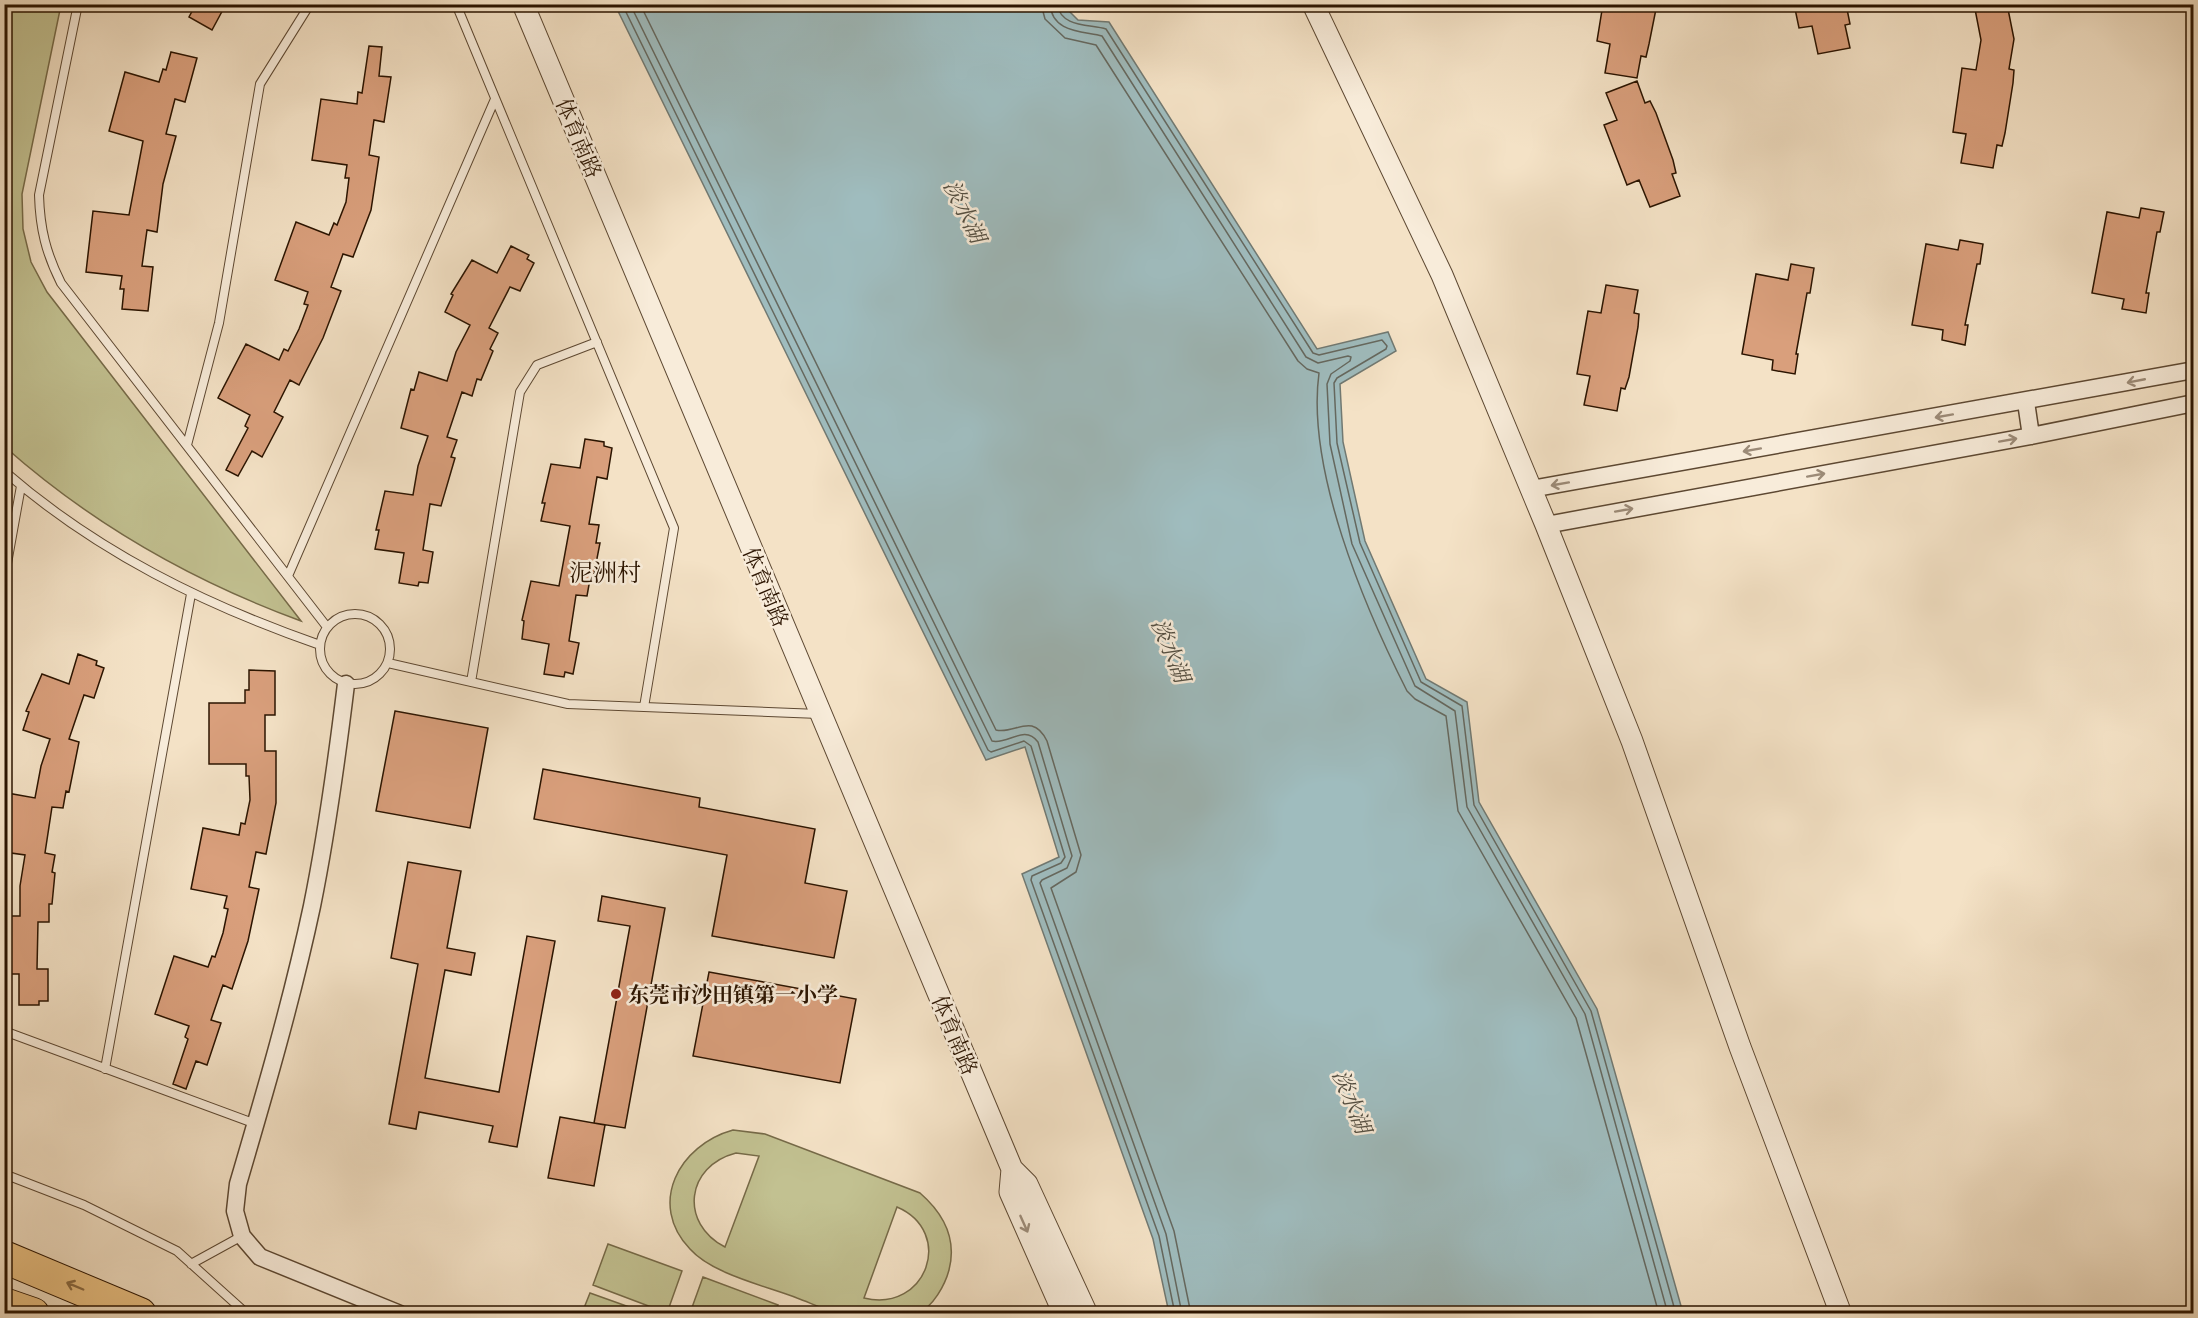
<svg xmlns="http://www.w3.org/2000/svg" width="2198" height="1318" viewBox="0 0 2198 1318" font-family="'Gentium Book Plus','Noto Serif SC',serif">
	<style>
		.green { fill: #c2c191; stroke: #766a48; stroke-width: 1.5; fill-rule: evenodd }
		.water { fill: #9fbcbe; stroke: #717972; stroke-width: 1.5 }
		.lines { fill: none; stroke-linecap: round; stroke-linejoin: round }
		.shore { stroke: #65685f; stroke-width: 1.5 }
		.building { fill: #d99f7c; stroke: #2b1400; stroke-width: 1.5 }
		.service-casing { stroke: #5d4832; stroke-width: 10 }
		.minor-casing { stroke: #5d4832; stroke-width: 19 }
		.tertiary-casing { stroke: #5d4832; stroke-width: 23 }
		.motorway-casing { stroke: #2b1400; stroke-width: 34 }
		.service { stroke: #f8ecda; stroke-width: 8 }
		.minor { stroke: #f8ecda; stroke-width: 16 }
		.tertiary { stroke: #f8ecda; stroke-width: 21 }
		.motorway { stroke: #eac183; stroke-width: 32 }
		.oneway { stroke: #9c8b78 }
		.oneway2 { stroke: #8a6a42 }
		.poi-dot { fill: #8f2418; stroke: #f8ecda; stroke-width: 2 }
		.labels { text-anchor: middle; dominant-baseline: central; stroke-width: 5; stroke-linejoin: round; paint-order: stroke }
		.street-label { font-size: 21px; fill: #2b1400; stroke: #f8ecda }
		.poi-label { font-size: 21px; font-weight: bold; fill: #2b1400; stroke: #f8ecda; text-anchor: start }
		.water-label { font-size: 22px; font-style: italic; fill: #544f42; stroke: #f8ecda }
		.quarter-label { font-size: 24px; fill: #2b1400; stroke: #f8ecda }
	</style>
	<rect width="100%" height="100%" fill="#f4e2c6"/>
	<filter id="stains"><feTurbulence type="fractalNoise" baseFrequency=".00333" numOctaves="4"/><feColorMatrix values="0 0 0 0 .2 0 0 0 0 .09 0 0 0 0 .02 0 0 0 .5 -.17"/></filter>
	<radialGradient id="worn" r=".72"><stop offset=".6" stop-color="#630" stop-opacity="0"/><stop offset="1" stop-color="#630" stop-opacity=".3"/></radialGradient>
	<path class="green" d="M 5,4 L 61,5 L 22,194 L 23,229 L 31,262 L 47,292 L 301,621 C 192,581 92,524 5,447 Z
		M 733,1130 L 765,1134 L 920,1193 C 943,1213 957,1239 949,1270 C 945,1285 933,1307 918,1313 C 909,1316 850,1315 840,1313 C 826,1311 811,1303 797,1298 C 766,1286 712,1274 690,1249 C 647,1204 679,1145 733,1130 ZM 736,1153 L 759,1156 L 725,1247 C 679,1223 686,1166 736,1153 ZM 897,1207 C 955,1232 927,1313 864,1298 Z
		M 608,1244 L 682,1271 L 667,1313 L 593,1285 Z
		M 703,1277 L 778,1305 L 774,1313 L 690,1313 Z
		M 590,1293 L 646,1313 L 582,1313 Z"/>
	<path class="water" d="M 1062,4 L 1078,20 L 1109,22 L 1317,349 L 1388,332 L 1396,351 L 1340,384 L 1343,442 L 1365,541 L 1426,679 L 1467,702 L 1479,802 L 1597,1009 L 1683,1313 L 1169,1313 L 1153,1239 L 1022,874 L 1059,857 L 1025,747 L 986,760 L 615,5 Z"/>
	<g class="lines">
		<path class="shore" d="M 622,4 L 988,750 L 991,752 L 1024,741 L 1031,746 L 1065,857 L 1061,863 L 1032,876 L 1031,880 L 1159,1236 L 1175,1314
			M 630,4 L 992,741 C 1008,745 1024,724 1038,742 L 1072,856 L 1067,868 L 1042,880 L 1040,883 L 1166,1234 L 1182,1314
			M 640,4 L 996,730 C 1015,735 1032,711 1047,741 L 1081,855 L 1076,872 L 1051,888 L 1174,1231 L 1191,1314
			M 1041,4 L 1045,19 L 1065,38 L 1096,45 L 1298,361 L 1307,369 L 1319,373 C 1306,469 1364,606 1407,691 L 1415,699 L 1446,716 L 1458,811 L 1576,1018 L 1659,1314
			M 1050,4 C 1052,33 1083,31 1102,36 L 1306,357 L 1318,363 L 1348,356 L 1351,357 L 1350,361 L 1331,374 L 1327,384 L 1330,444 L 1352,544 L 1415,686 L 1455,711 L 1467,807 L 1585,1014 L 1668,1314
			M 1057,4 C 1061,28 1090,24 1106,29 L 1313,353 L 1319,355 L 1382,340 L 1387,346 L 1386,349 L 1337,378 L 1334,383 L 1337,443 L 1360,543 L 1421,682 L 1462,706 L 1474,805 L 1591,1011 L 1676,1314"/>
	</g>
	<path class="building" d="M 196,4 L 226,4 L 212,30 L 189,17 Z
		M 1603,4 L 1657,4 L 1649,44 L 1646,57 L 1641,56 L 1637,78 L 1605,73 L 1610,44 L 1597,41 Z
		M 1794,4 L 1846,4 L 1850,24 L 1845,25 L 1850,48 L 1818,54 L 1812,26 L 1799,28 Z
		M 1974,4 L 2007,4 L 2014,39 L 2009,69 L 2014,70 L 2013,83 L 2005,133 L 2002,146 L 1997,145 L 1993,168 L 1961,163 L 1966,134 L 1953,132 L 1962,68 L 1976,70 L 1981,40 Z
		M 369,46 L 382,47 L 379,76 L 391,77 L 384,122 L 374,120 L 369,155 L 379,157 L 371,210 L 353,257 L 343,254 L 331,287 L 341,291 L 323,338 L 299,385 L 290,380 L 274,412 L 283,417 L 262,457 L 252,451 L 238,476 L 226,470 L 248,428 L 245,426 L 250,415 L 218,398 L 246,344 L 279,360 L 284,349 L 288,351 L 299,329 L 308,305 L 304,304 L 308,292 L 275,280 L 296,222 L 329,235 L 334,223 L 337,225 L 346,202 L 349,178 L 345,178 L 347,165 L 312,160 L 321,99 L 357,104 L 358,92 L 362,93 Z
		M 171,52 L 197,58 L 185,102 L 175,99 L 166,134 L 176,136 L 163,184 L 157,232 L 147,230 L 142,266 L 153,267 L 148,311 L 122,309 L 124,289 L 120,289 L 122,276 L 86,272 L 93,211 L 129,215 L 143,141 L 109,131 L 125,72 L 159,82 L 163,69 L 166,70 Z
		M 1637,81 L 1645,103 L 1650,101 L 1656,113 L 1673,160 L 1676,173 L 1672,174 L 1680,196 L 1650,207 L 1639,180 L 1627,185 L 1604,125 L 1617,120 L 1606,93 Z
		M 2141,208 L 2164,212 L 2160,232 L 2157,232 L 2146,293 L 2149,293 L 2146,313 L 2122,309 L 2124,299 L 2092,293 L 2107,212 L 2139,218 Z
		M 1960,240 L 1983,244 L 1980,264 L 1977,264 L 1965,325 L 1968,325 L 1965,345 L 1942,340 L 1943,330 L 1912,325 L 1926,244 L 1958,250 Z
		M 511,246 L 529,255 L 527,259 L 534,263 L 520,291 L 510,287 L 489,328 L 498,333 L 490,349 L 493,351 L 481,380 L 477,379 L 472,396 L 462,392 L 447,437 L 457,440 L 451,457 L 455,458 L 441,506 L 430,504 L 423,550 L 433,552 L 428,583 L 419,582 L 418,586 L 399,583 L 404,553 L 375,549 L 379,530 L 376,530 L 385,491 L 413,495 L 418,466 L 428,436 L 401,428 L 411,389 L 414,390 L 419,372 L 447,381 L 456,352 L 470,325 L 445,312 L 453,295 L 451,294 L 472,260 L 497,273 Z
		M 1791,264 L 1814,268 L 1810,293 L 1807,293 L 1796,354 L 1798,354 L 1795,374 L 1772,370 L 1773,360 L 1742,354 L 1756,274 L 1788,280 Z
		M 1606,285 L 1638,290 L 1634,313 L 1639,314 L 1638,327 L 1629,377 L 1625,389 L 1621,388 L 1617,411 L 1584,405 L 1590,376 L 1577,374 L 1588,311 L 1601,313 Z
		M 585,439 L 604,442 L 604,446 L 612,448 L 607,479 L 597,477 L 589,524 L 599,525 L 596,543 L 600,543 L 593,579 L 590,579 L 587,596 L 576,595 L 569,641 L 579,643 L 573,674 L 565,672 L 564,677 L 544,674 L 549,644 L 522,639 L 524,621 L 522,620 L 531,581 L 559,586 L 570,526 L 541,521 L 545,503 L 542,503 L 551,464 L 580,468 Z
		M 78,654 L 97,661 L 96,665 L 104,668 L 94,698 L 84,695 L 69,739 L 79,742 L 69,792 L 66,791 L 63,808 L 52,807 L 45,853 L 55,855 L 52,872 L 55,873 L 52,904 L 49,904 L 49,922 L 38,922 L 37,969 L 48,969 L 48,1001 L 39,1001 L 39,1005 L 19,1005 L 19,974 L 4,974 L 4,916 L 20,916 L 20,886 L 25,855 L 4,852 L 7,793 L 35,798 L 41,766 L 50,739 L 23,730 L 29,712 L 26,711 L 42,674 L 69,684 Z
		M 249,670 L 275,671 L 275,715 L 265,715 L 265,751 L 276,751 L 276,803 L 266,854 L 256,852 L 249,887 L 259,889 L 248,941 L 232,989 L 223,985 L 211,1020 L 221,1023 L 207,1065 L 196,1061 L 186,1089 L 173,1084 L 188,1039 L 185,1037 L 189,1026 L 155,1014 L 174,956 L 208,967 L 212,956 L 215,957 L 223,933 L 228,909 L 224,908 L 227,896 L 191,889 L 203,828 L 239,835 L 241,823 L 245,824 L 250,800 L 249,776 L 246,776 L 246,764 L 209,764 L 209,703 L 245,703 L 245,690 L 249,690 Z
		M 395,711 L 488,728 L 470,828 L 376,811 Z
		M 543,769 L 700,798 L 699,807 L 815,829 L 805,883 L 847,891 L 834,958 L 712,936 L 727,855 L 534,819 Z
		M 408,862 L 461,871 L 447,948 L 475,953 L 471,975 L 445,970 L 425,1078 L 499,1092 L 527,936 L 555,941 L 517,1147 L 489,1142 L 493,1126 L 419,1112 L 416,1129 L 389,1124 L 418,964 L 391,958 Z
		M 602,896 L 665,908 L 625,1128 L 594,1123 L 630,926 L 598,921 Z
		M 709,972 L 856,999 L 840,1083 L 693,1056 Z
		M 560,1117 L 605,1125 L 594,1186 L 548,1178 Z"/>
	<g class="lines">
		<defs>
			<path id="service" d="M 78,4 L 39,195 C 40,229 46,253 61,283 L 327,627
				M 456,4 L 674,528 L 644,707
				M 187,445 L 219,323 L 260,84 L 310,4
				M 4,471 C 97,552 205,605 320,645
				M 288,576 L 495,99
				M 4,580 L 21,486
				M320 649a35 35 0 1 1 70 0a35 35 0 1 1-70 0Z
				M 388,663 L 568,704 L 819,714
				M 471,682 L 520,392 L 537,365 L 597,342
				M 4,1031 L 256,1124
				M 105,1069 L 191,594
				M 4,1174 L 84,1205 L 177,1251 L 247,1314
				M 191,1264 L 242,1236"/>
			<path id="minor" d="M 2026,402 L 2031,436
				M 1531,489 L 2194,370
				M 1546,525 L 2031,436 L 2194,403
				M 346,684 C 337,758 327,832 312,906 C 292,1000 265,1092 238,1184 L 235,1211 L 242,1236 L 260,1257 L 400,1314"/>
			<path id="tertiary" d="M 523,4 L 1012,1169 L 1027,1184 L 1087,1314
				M 1313,4 L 1442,275 L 1546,525 L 1632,741 L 1740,1047 L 1841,1314
				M 1012,1169 L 1010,1192 L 1064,1314"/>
			<path id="motorway" d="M 4,1257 L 140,1314
				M 4,1304 L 33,1314"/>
		</defs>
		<use href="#service" class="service-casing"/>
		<use href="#minor" class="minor-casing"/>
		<use href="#tertiary" class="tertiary-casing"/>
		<use href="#motorway" class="motorway-casing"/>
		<use href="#service" class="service"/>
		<use href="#minor" class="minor"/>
		<use href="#tertiary" class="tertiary"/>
		<use href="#motorway" class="motorway"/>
	</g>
	<defs><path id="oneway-shaft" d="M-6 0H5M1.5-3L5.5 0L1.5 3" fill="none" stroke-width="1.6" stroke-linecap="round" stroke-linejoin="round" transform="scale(1.5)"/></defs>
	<g class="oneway">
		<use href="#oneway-shaft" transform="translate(2136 381) rotate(169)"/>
		<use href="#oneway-shaft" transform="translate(1944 416) rotate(170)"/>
		<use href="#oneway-shaft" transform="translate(2008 440) rotate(-10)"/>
		<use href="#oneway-shaft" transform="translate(1752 450) rotate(170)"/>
		<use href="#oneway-shaft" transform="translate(1816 475) rotate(-10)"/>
		<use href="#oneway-shaft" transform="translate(1560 484) rotate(170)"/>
		<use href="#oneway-shaft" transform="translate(1624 510) rotate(-10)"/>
		<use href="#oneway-shaft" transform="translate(1024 1224) rotate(66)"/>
	</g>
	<use class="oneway2" href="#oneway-shaft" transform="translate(75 1286) rotate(-157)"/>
	<circle class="poi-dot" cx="616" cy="994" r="6"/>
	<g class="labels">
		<g class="street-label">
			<text transform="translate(579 138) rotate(67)">体育南路</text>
			<text transform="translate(766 587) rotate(67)">体育南路</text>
			<text transform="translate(955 1035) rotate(67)">体育南路</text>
		</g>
		<g class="poi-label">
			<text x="628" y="994">东莞市沙田镇第一小学</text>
		</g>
		<g class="water-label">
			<text transform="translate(965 211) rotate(64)">淡水湖</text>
			<text transform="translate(1171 650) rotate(68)">淡水湖</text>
			<text transform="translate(1352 1101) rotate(68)">淡水湖</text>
		</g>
		<g class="quarter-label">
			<text x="605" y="572">泥洲村</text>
		</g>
	</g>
	<rect width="2198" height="1318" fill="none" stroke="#f4e2c6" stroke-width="24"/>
	<rect x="6" y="6" width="2186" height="1306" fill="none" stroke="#2b1400" stroke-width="3"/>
	<rect x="12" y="12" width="2174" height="1294" fill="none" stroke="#2b1400" stroke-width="1.5"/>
	<rect width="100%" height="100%" filter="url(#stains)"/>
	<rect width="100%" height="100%" fill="url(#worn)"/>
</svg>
